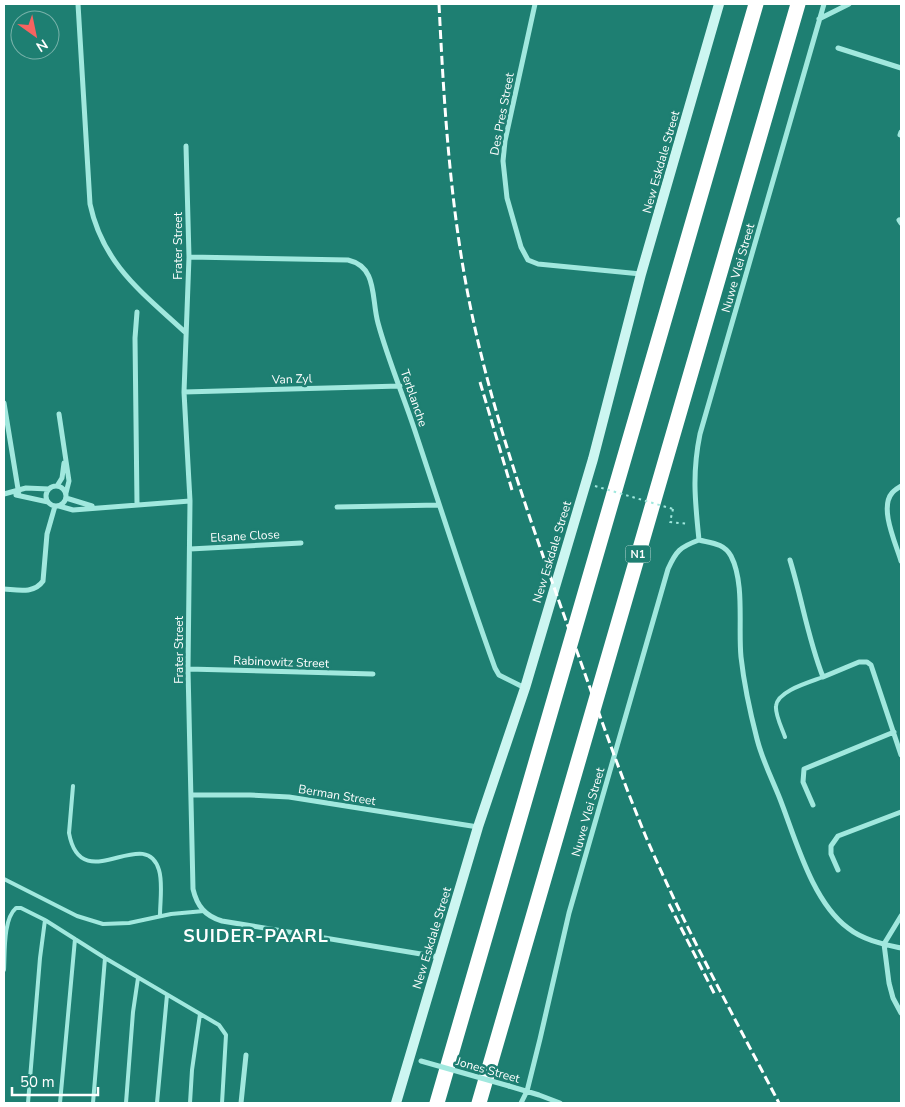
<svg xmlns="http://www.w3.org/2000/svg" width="905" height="1107" viewBox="0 0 905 1107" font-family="'Nunito Sans',sans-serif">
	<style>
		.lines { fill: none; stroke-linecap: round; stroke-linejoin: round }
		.path { stroke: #a1e8de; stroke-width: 2; stroke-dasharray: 2.5 4; stroke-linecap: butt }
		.lane { stroke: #a1e8de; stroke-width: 4 }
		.street { stroke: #a1e8de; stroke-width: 5 }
		.secondary { stroke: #ccf6f1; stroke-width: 10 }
		.highway { stroke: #fff; stroke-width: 15 }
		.rail { stroke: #fff; stroke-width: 3; stroke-dasharray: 9 4; stroke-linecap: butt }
		.path-bridge { stroke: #a1e8de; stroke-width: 2; stroke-dasharray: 2.5 4; stroke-linecap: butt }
		.street-bridge { stroke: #a1e8de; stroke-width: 5 }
		.labels { text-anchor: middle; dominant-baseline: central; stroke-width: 5; stroke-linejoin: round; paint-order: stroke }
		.shield { fill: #1e7f72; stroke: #bcd9d5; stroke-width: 1 }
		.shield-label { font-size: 11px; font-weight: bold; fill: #fff }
		.street-label { font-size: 12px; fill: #fff; stroke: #1e7f72 }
		.district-label { font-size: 18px; font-weight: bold; letter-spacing: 1px; fill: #fff; stroke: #1e7f72 }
	</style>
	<rect width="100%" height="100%" fill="#1e7f72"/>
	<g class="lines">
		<path class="path" d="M 673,509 L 670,522 L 689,524"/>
		<path class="lane" d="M 785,737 C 782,728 775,715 776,706 C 777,691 810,682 823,677
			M 73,786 L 69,833 C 81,899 145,823 159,870 C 163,883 160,901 160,916
			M 4,879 L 77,916 L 103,924 L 129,923 L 171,914 L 204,911
			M 4,970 C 5,953 3,919 16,908 L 21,908 L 45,920 L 105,958 L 219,1025 L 226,1035 L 222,1103
			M 28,1103 L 40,958 L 45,920
			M 60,1103 L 75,939
			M 93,1103 L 105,958
			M 126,1103 L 133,1012 L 138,978
			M 157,1103 L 167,995
			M 190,1103 L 192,1070 L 200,1014"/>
		<path class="street" d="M 78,4 L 90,204 C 103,265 143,293 186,333
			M 535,4 L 505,141 L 503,161 L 507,198 L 521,247 L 528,260 L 538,264 L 641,274
			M 819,19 L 849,4
			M 838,48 L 901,68
			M 900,135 L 901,132
			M 186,146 L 189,257 L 184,392 L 190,501 L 188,669 L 193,889 C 197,906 205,916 222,921 L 439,957
			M 899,220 L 901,223
			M 189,257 L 348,260 C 378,267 371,298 378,323 C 388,360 404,397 416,434 C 442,512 467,591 495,668 L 499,675 L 525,688
			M 184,392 L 400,386
			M 4,403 L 19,495
			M 59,414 L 69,481 L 66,493
			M46 496a10 10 0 1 1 20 0a10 10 0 1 1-20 0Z
			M 57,486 L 62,478 L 64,463
			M 901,486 C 898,488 894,490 892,493 C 879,508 896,544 901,561
			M 4,494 L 26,488 L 49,489
			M 16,495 L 48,502
			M 66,498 L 92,506
			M 137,504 L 135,338 L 137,312
			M 59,506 L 73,510 L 190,501
			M 337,507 L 439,505
			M 699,540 C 711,543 724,543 731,556 C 745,583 738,627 741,657 C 744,684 750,712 757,739 C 762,759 772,779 780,799 C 796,840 812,901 848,928 C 863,940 883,944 901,948
			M 190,549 L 301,543
			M 790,560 C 802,599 808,639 823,677 L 859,662 L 867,662 L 871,665 L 901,755
			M 4,589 C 18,590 34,594 43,581 L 47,534 L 55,506
			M 188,669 L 373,674
			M 191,795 L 250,795 L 289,797 L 478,827
			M 813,805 L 803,782 L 804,769 L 894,732
			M 838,870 L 831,854 L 831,846 L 838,836 L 901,812
			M 901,916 L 884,944 L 889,983 L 893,998 L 901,1013
			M 509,1086 L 539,1095 L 560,1103
			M 241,1103 L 246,1055
			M 521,1103 L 527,1091 L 540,1039 L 569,913 L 668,569 C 676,551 680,547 699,540 C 695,501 692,473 700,434 L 824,4"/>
		<path class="secondary" d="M 396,1103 L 478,827 L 525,688 L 593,459 L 641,274 L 719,4"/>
		<path class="highway" d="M 437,1103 L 756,4
			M 479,1103 L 798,4"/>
		<path class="rail" d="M 439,4 C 444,105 450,206 470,305 C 491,409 526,508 561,607 C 589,684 615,762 646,837 C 685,928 733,1015 779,1103
			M 480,382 L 512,490
			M 669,904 L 715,995"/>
		<path class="path-bridge" d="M 595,486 L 673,509"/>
		<path class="street-bridge" d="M 421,1061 L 509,1086"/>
	</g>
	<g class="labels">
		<rect class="shield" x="625.5" y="545.5" width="25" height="17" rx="4"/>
		<g class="shield-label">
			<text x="638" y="554">N1</text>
		</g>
		<g class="street-label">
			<text transform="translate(502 114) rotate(-79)">Des Pres Street</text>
			<text transform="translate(661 162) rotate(-74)">New Eskdale Street</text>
			<text transform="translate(178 246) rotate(-90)">Frater Street</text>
			<text transform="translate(738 268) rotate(-74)">Nuwe Vlei Street</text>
			<text transform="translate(292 379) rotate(-2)">Van Zyl</text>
			<text transform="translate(414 398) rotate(71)">Terblanche</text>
			<text transform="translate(245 536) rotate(-3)">Elsane Close</text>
			<text transform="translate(552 552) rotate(-73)">New Eskdale Street</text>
			<text transform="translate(179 650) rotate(-90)">Frater Street</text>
			<text transform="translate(281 662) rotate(2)">Rabinowitz Street</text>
			<text transform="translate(337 795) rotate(9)">Berman Street</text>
			<text transform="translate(588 812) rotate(-74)">Nuwe Vlei Street</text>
			<text transform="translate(432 938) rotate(-73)">New Eskdale Street</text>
			<text transform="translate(488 1070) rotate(16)">Jones Street</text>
		</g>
		<g class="district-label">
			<text x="256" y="936">SUIDER-PAARL</text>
		</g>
	</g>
	<rect width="905" height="1107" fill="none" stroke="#ffffff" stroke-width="10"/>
	<g transform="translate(35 35) rotate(147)"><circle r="24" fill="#1e7f72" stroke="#78b2aa"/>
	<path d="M0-4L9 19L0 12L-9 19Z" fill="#f76360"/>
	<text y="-8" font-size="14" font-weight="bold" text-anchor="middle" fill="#ffffff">N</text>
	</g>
	<path d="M12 1087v8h86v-8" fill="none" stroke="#ffffff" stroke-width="2.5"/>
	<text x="20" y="1087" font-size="15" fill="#ffffff" stroke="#1e7f72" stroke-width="4" paint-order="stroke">50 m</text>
</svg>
